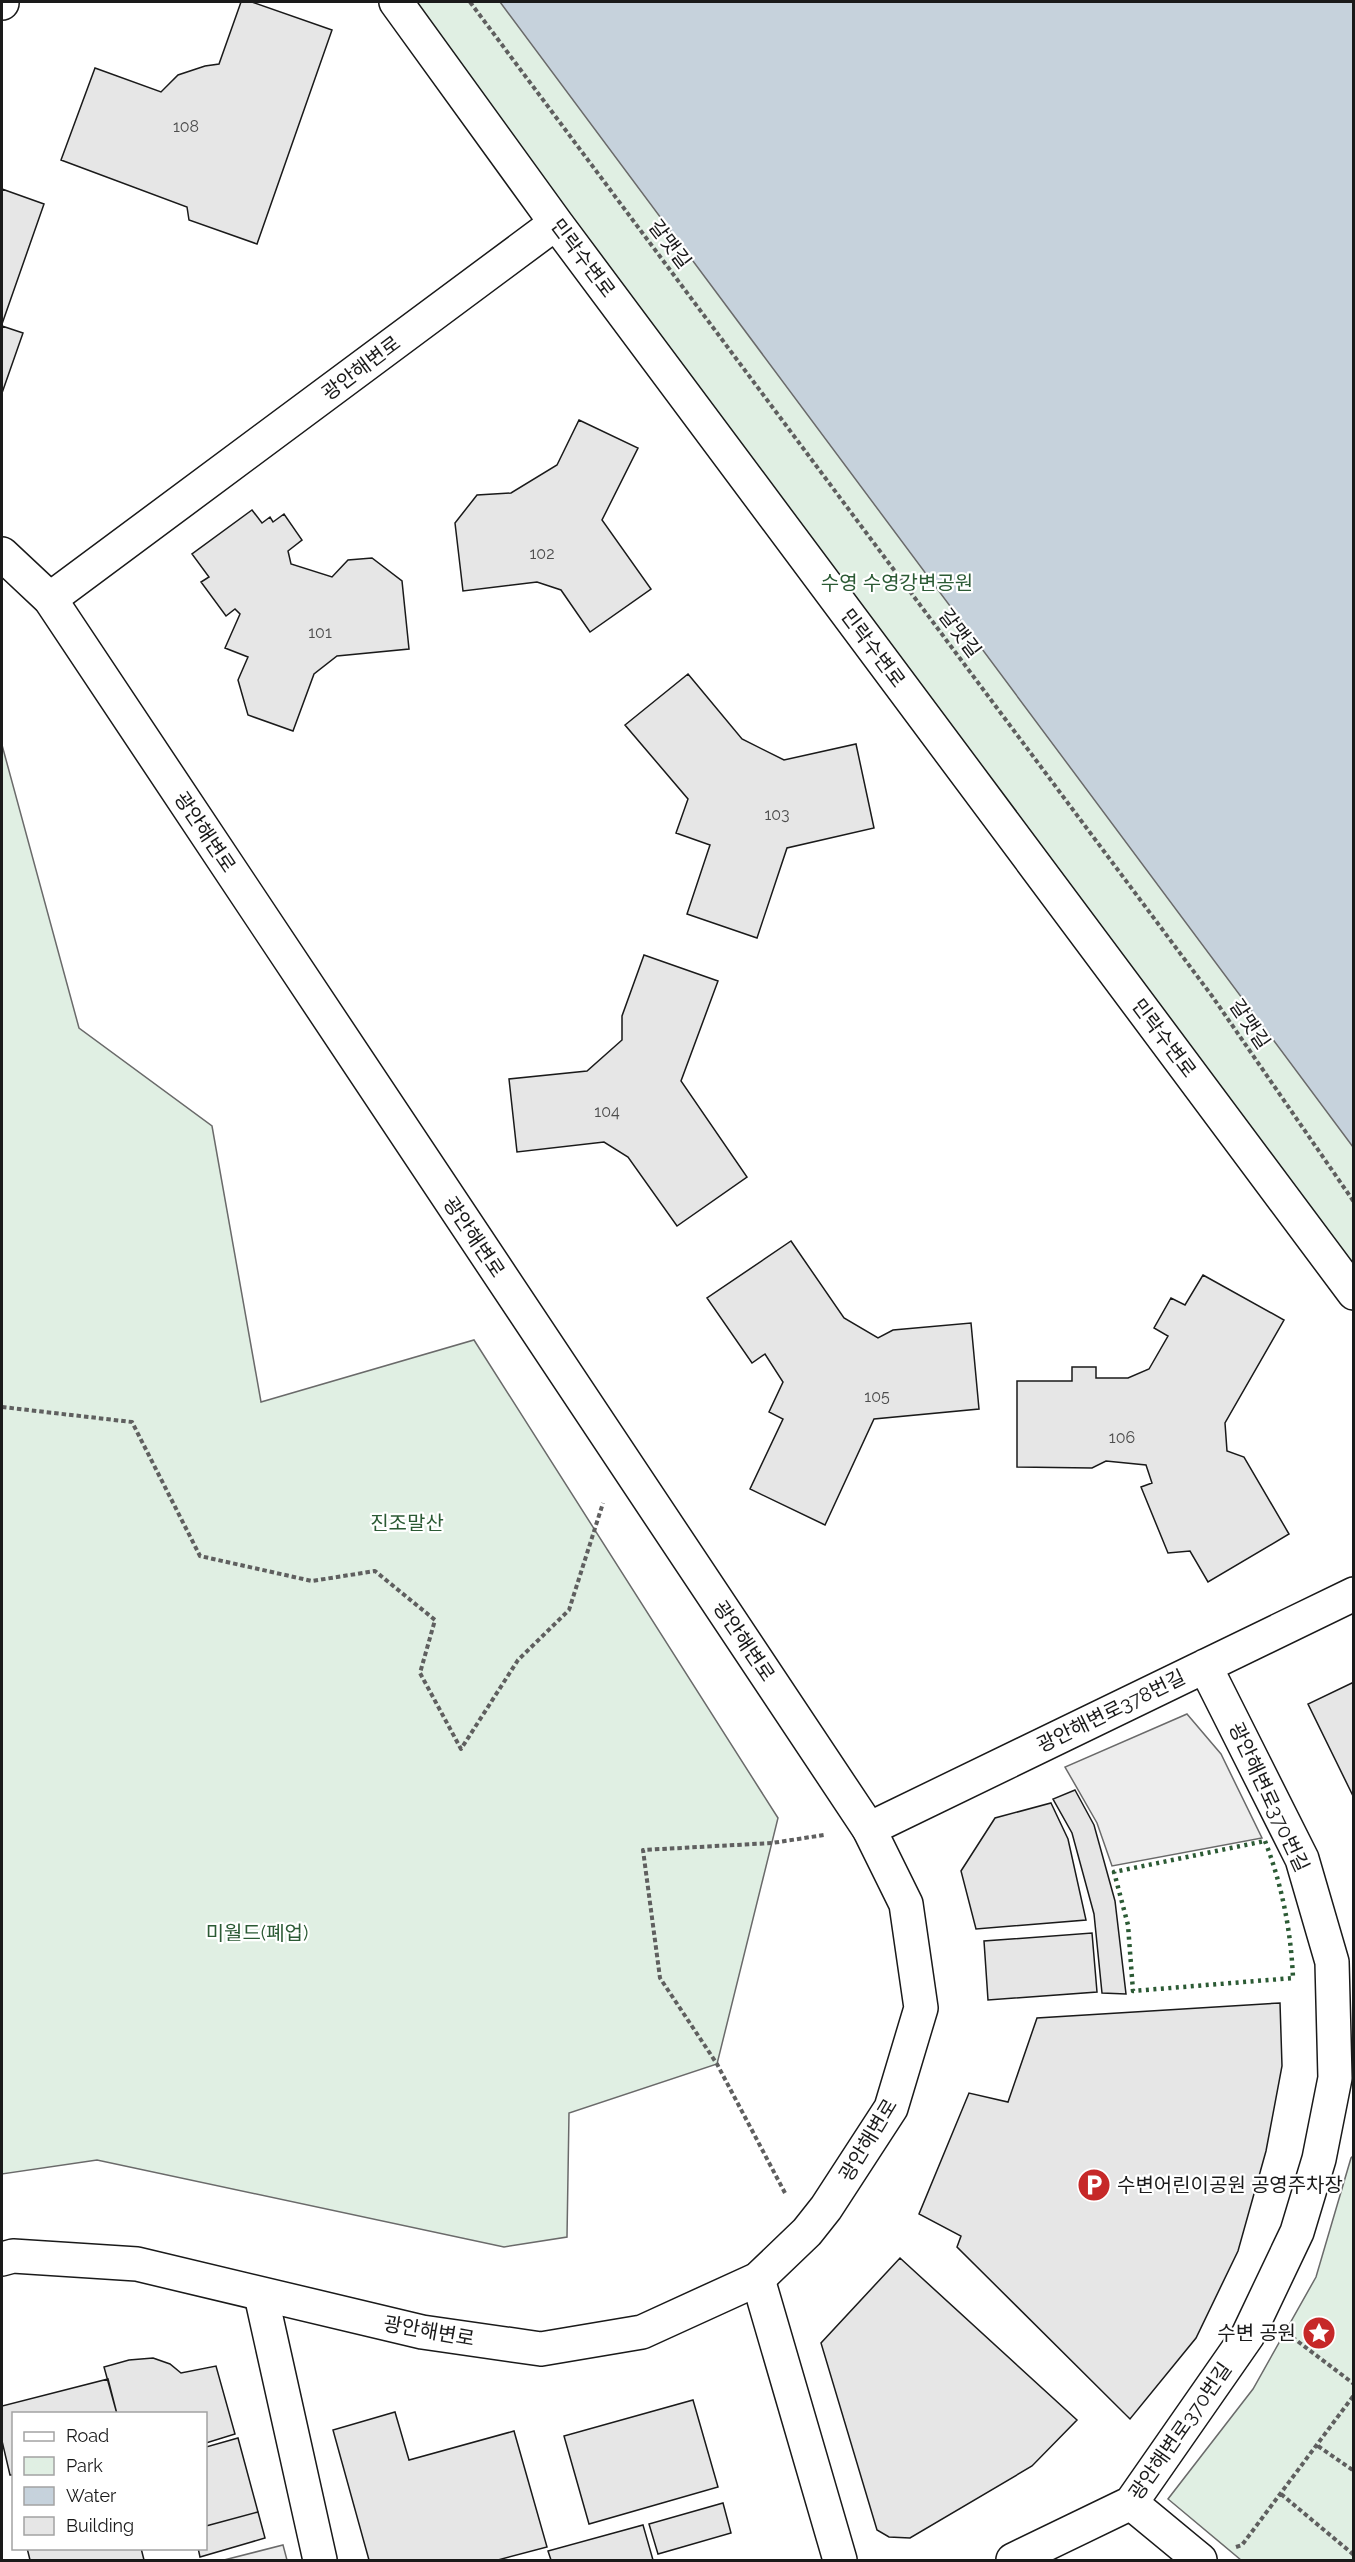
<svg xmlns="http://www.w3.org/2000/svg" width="1355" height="2562" viewBox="0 0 1355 2562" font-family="Raleway,'Noto Sans KR',sans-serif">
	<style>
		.green { fill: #e0efe3; stroke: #6a6a6a; stroke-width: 1.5 }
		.parking { fill: #ededed; stroke: #6a6a6a; stroke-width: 1.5 }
		.water { fill: #c6d2dc; stroke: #6a6a6a; stroke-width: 1.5 }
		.building { fill: #e6e6e6; stroke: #1a1a1a; stroke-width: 1.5 }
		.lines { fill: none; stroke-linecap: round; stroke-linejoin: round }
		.minor-casing { stroke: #1a1a1a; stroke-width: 36 }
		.major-casing { stroke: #1a1a1a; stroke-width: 36 }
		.path { stroke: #5f5f5f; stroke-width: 4; stroke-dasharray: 4.5 3; stroke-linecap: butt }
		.minor { stroke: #fff; stroke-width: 33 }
		.major { stroke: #fff; stroke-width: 33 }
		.hedge { stroke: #2b5a34; stroke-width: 4.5; stroke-dasharray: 3 4.5; stroke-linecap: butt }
		.labels { text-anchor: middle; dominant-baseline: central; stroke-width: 4.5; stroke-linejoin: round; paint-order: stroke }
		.number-label { font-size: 16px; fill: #4d4d4d }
		.street-label { font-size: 20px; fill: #1a1a1a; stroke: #fff }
		.park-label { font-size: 20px; fill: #2b5a34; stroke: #fff }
		.poi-label { font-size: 20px; fill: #1a1a1a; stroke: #fff; text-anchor: start }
	</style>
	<rect width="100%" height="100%" fill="#fff"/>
	<path class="green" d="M 403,2 L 530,2 L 1353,1122 L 1353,1293 Z
		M 2,745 L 79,1028 L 212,1126 L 261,1402 L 474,1340 L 778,1818 L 717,2064 L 569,2113 L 567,2237 L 504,2247 L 97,2160 L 2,2174 Z
		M 1353,2156 L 1353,2560 L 1241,2560 L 1168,2499 L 1253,2389 L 1316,2277 L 1351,2158 Z"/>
	<path class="parking" d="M 1187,1714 L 1221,1754 L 1262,1838 L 1112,1866 L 1097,1823 L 1065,1767 Z
		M 283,2545 L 287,2560 L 224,2560 Z"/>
	<path class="water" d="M 500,2 L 1353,2 L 1353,1147 Z"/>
	<path class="building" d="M 241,2 L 252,2 L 332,30 L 257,244 L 189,220 L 187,207 L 61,160 L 95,68 L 161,92 L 178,75 L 205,66 L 219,64 Z
		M 2,189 L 44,204 L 2,324 Z
		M 2,326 L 23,333 L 2,393 Z
		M 579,420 L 638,448 L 602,520 L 651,589 L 590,632 L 561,590 L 537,582 L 463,591 L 455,523 L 477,495 L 511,493 L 557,465 Z
		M 252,510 L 262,523 L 270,517 L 273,522 L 284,514 L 302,540 L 288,551 L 291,564 L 332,577 L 348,560 L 372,558 L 402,581 L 409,649 L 337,656 L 314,674 L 293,731 L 248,715 L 238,680 L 248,657 L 225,648 L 240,614 L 235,609 L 226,616 L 201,582 L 209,577 L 192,554 Z
		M 688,674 L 742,739 L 784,760 L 856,744 L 874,828 L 787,848 L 757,938 L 687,914 L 710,845 L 676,833 L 688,799 L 625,725 Z
		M 644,955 L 718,981 L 681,1081 L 747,1177 L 677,1226 L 628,1157 L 604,1142 L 517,1152 L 509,1079 L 587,1071 L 622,1040 L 622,1016 Z
		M 791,1241 L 844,1318 L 878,1338 L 893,1330 L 971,1323 L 979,1409 L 874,1419 L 825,1525 L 750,1489 L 783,1419 L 769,1412 L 783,1382 L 765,1354 L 752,1363 L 707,1298 Z
		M 1203,1275 L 1284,1320 L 1225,1423 L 1227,1451 L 1244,1457 L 1289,1534 L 1208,1582 L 1190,1551 L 1168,1553 L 1141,1487 L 1152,1483 L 1146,1465 L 1106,1461 L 1092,1468 L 1017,1467 L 1017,1381 L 1072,1381 L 1072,1367 L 1096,1367 L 1096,1378 L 1128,1378 L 1149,1369 L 1168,1336 L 1154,1328 L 1171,1298 L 1185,1305 Z
		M 1354,1682 L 1354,1798 L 1308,1704 Z
		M 1075,1790 L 1094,1825 L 1115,1901 L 1126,1994 L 1102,1993 L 1094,1914 L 1072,1833 L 1053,1799 Z
		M 1051,1803 L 1068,1839 L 1086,1920 L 976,1929 L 961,1871 L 995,1818 Z
		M 1092,1933 L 1097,1992 L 988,2000 L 984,1941 Z
		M 1280,2003 L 1282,2066 L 1266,2151 L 1238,2251 L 1196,2338 L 1130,2419 L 957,2247 L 961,2236 L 919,2214 L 969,2093 L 1008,2102 L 1037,2018 Z
		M 900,2258 L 1077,2420 L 1032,2466 L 910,2538 L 889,2537 L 877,2530 L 821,2343 Z
		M 153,2358 L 170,2364 L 181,2373 L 216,2366 L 235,2434 L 206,2443 L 206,2414 L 117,2414 L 104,2367 L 129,2360 Z
		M 108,2379 L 117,2414 L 14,2414 L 14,2475 L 10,2475 L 2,2441 L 2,2406 Z
		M 693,2400 L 718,2487 L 589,2524 L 564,2436 Z
		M 395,2412 L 409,2460 L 514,2431 L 547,2547 L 498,2560 L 369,2560 L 333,2430 Z
		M 238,2438 L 258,2512 L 206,2526 L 206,2447 Z
		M 723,2503 L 731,2533 L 658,2554 L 649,2524 Z
		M 258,2512 L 265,2538 L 200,2557 L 198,2548 L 206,2548 L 206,2526 Z
		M 643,2525 L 653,2560 L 551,2560 L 548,2551 Z
		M 27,2548 L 141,2548 L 144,2560 L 30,2560 Z"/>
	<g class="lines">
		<defs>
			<path id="minor" d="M 396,2 L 556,223 L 1354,1293
				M 2,3 L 2,2
				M 50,599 L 556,223
				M 869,1829 L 1354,1594
				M 758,2279 L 840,2560
				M 261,2295 L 320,2560
				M 1131,2503 L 1200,2560
				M 1013,2560 L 1131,2503 L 1248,2335 L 1297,2232 L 1319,2159 L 1335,2078 L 1332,1962 L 1302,1859 L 1205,1666"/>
			<path id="major" d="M 2,554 L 50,599 L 869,1829 L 906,1904 L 921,2008 L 891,2108 L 826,2208 L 807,2232 L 758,2279 L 642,2332 L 541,2349 L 422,2332 L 137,2264 L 13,2256 L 2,2259"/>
		</defs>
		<use href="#minor" class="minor-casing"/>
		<use href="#major" class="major-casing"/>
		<path class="path" d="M 470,2 L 1212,996 L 1354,1202
			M 2,1407 L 132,1422 L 200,1556 L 312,1581 L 375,1571 L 435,1620 L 420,1673 L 461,1749 L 518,1660 L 569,1610 L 603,1503
			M 785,2193 L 717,2064 L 660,1978 L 643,1850 L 772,1843 L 824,1835
			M 1292,2337 L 1354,2384
			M 1318,2446 L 1354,2471
			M 1281,2494 L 1354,2555
			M 1236,2547 L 1242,2545 L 1354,2395"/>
		<use href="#minor" class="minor"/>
		<use href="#major" class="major"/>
		<path class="hedge" d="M 1265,1841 C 1282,1885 1291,1931 1293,1978 L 1133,1991 L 1128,1925 L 1114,1872 Z"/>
	</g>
	<defs>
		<symbol id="parking-disc" viewBox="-11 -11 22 22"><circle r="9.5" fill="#c62828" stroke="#fff"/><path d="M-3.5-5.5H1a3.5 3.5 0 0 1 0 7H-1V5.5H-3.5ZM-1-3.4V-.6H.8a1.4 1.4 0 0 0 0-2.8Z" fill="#fff"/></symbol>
		<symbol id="sight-disc" viewBox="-11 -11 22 22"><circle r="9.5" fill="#c62828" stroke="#fff"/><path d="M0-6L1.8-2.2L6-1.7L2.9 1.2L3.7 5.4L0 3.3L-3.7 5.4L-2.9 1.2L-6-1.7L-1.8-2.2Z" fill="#fff"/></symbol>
	</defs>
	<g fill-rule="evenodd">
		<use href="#parking-disc" x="1075" y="2166" width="38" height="38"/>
		<use href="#sight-disc" x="1300" y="2314" width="38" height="38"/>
	</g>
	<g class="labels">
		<g class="number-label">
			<text x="186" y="126">108</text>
			<text x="542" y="553">102</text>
			<text x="320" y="632">101</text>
			<text x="777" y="814">103</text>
			<text x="607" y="1111">104</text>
			<text x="877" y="1396">105</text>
			<text x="1122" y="1437">106</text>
		</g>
		<g class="street-label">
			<text transform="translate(670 244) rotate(53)">갈맷길</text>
			<text transform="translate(583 258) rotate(53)">민락수변로</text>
			<text transform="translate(361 368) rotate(-37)">광안해변로</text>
			<text transform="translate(960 633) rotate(53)">갈맷길</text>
			<text transform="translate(873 648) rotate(53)">민락수변로</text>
			<text transform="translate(205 832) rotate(56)">광안해변로</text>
			<text transform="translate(1250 1024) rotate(56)">갈맷길</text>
			<text transform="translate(1164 1038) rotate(53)">민락수변로</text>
			<text transform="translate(474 1237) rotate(56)">광안해변로</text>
			<text transform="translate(744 1641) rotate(56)">광안해변로</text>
			<text transform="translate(1111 1711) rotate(-26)">광안해변로378번길</text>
			<text transform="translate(1269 1797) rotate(65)">광안해변로370번길</text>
			<text transform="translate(868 2140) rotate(-59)">광안해변로</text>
			<text transform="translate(429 2331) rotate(10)">광안해변로</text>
			<text transform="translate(1180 2431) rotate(-55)">광안해변로370번길</text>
		</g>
		<g class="park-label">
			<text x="897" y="583">수영 수영강변공원</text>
			<text x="407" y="1523">진조말산</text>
			<text x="257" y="1933">미월드(폐업)</text>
		</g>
		<g class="poi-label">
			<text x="1117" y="2185">수변어린이공원 공영주차장</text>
			<text x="1296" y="2333" text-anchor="end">수변 공원</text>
		</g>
	</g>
	<rect width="1355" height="2562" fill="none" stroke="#1a1a1a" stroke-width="6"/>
	<rect x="12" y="2412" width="195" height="138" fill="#ffffff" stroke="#a3a3a3" stroke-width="1.5"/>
	<rect x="24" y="2432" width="30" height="9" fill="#ffffff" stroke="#a3a3a3" stroke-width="1.5"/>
	<text x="66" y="2442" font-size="18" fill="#1a1a1a">Road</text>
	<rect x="24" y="2457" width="30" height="18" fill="#e0efe3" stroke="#a3a3a3" stroke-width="1.5"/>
	<text x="66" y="2472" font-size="18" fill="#1a1a1a">Park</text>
	<rect x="24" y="2487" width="30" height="18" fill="#c6d2dc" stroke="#a3a3a3" stroke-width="1.5"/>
	<text x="66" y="2502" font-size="18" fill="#1a1a1a">Water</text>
	<rect x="24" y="2517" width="30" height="18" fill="#e6e6e6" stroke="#a3a3a3" stroke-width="1.5"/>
	<text x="66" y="2532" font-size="18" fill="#1a1a1a">Building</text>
</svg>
